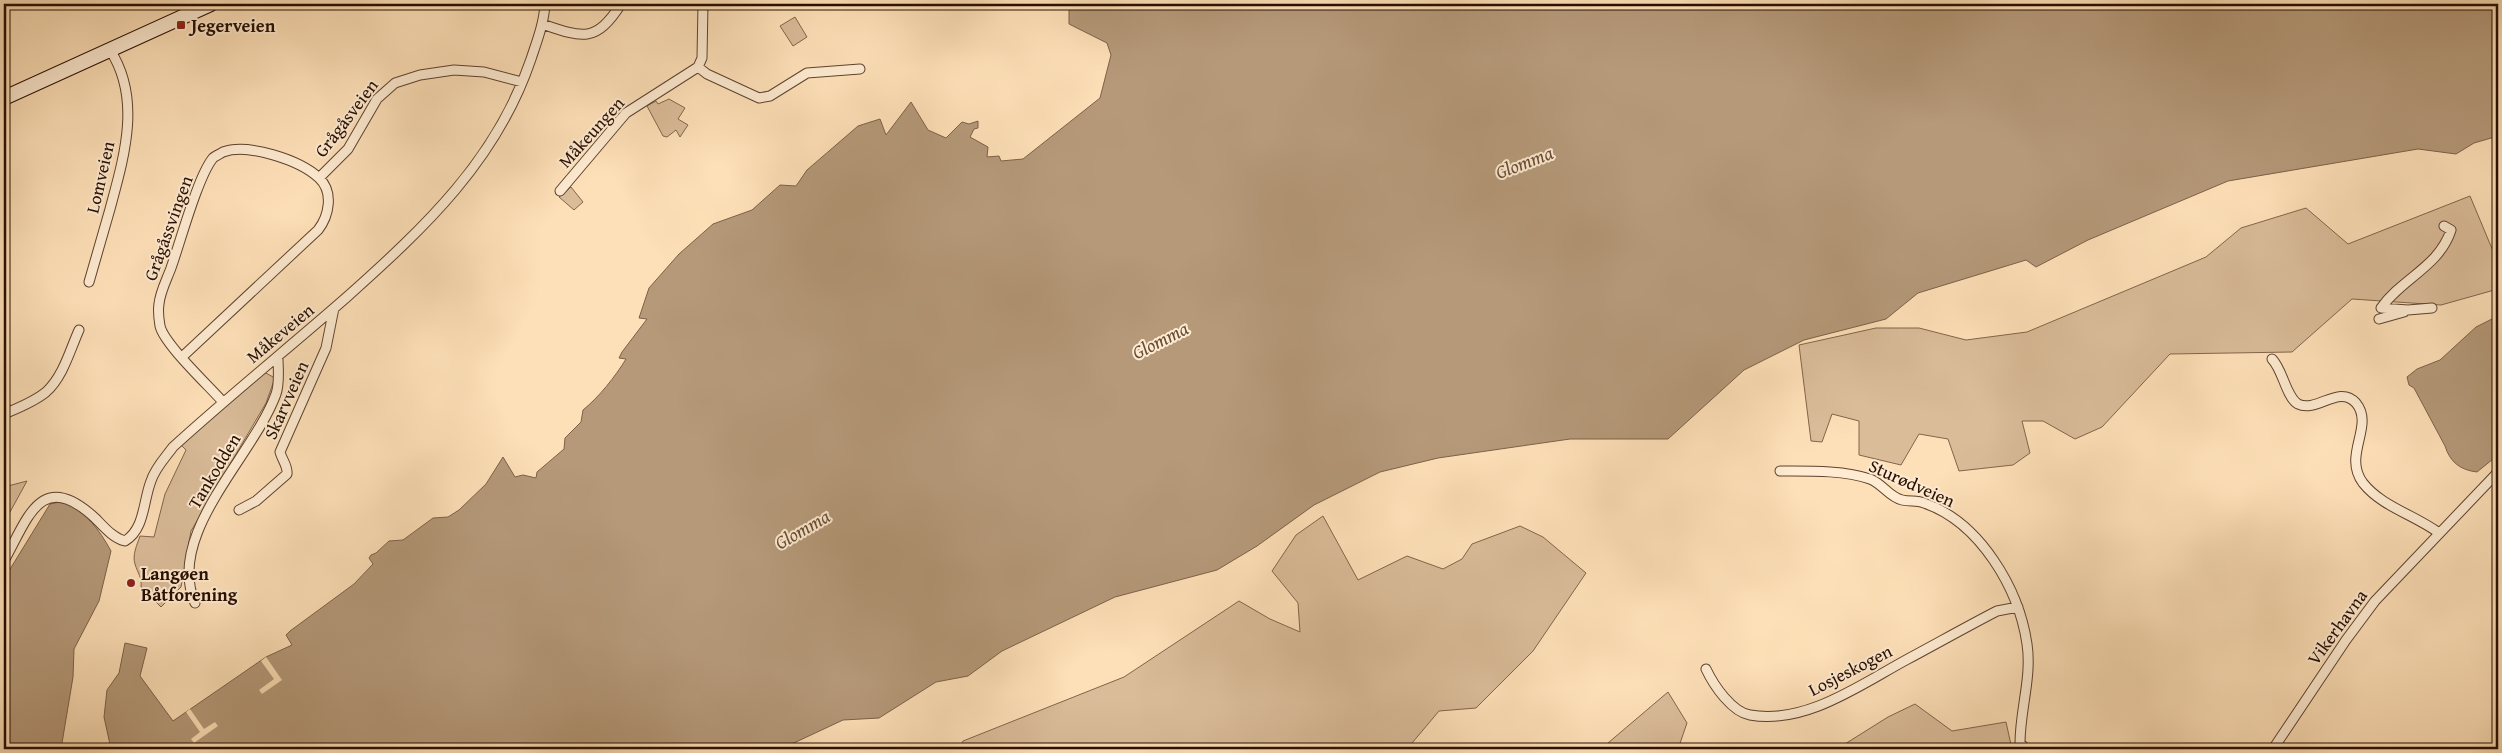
<svg xmlns="http://www.w3.org/2000/svg" width="2502" height="753" viewBox="0 0 2502 753" font-family="'Gentium Book Plus',serif">
	<style>
		.green { fill: #dabc99; stroke: #81654c }
		.water { fill: #b59979; stroke: #7d6149 }
		.pier { fill: #fee0b8 }
		.lines { fill: none; stroke-linecap: round; stroke-linejoin: round }
		.street-casing { stroke: #5e422e; stroke-width: 11 }
		.secondary-casing { stroke: #280e00; stroke-width: 16 }
		.street { stroke: #feebd1; stroke-width: 9 }
		.secondary { stroke: #feebd1; stroke-width: 14 }
		.poi-dot { fill: #8f2418; stroke: #feebd1; stroke-width: 2 }
		.labels { text-anchor: middle; dominant-baseline: central; stroke-width: 4; stroke-linejoin: round; paint-order: stroke }
		.poi-label { font-size: 18px; font-weight: bold; fill: #280e00; stroke: #feebd1; text-anchor: start }
		.street-label { font-size: 18px; fill: #280e00; stroke: #feebd1 }
		.water-label { font-size: 19px; font-style: italic; fill: #674d36; stroke: #feebd1 }
	</style>
	<rect width="100%" height="100%" fill="#fee0b8"/>
	<filter id="stains"><feTurbulence type="fractalNoise" baseFrequency=".004" numOctaves="4"/><feColorMatrix values="0 0 0 0 .2 0 0 0 0 .09 0 0 0 0 .02 0 0 0 .5 -.17"/></filter>
	<radialGradient id="worn" r=".72"><stop offset=".6" stop-color="#630" stop-opacity="0"/><stop offset="1" stop-color="#630" stop-opacity=".3"/></radialGradient>
	<path class="green" d="M 795,17 L 807,37 L 793,46 L 780,26 Z
		M 669,99 L 685,108 L 678,119 L 688,125 L 680,137 L 676,130 L 667,137 L 663,136 L 647,106 L 656,101 L 658,104 Z
		M 571,187 L 583,202 L 574,210 L 559,197 Z
		M 2470,196 L 2498,263 L 2498,289 L 2441,305 L 2352,299 L 2292,352 L 2170,354 L 2102,427 L 2075,439 L 2043,421 L 2022,421 L 2030,453 L 2013,465 L 1959,471 L 1948,439 L 1919,434 L 1901,465 L 1859,455 L 1859,421 L 1832,414 L 1822,442 L 1811,441 L 1799,345 L 1876,328 L 1919,328 L 1966,340 L 2027,332 L 2206,257 L 2241,228 L 2306,208 L 2348,244 Z
		M 264,372 L 275,378 L 266,403 L 191,531 L 181,587 L 161,607 L 141,587 C 142,577 138,574 135,564 C 132,555 137,545 140,536 L 154,537 L 165,494 L 186,450 L 180,444 Z
		M 27,481 L 4,523 L 4,487 Z
		M 1323,516 L 1358,580 L 1407,556 L 1443,569 L 1462,559 L 1472,544 L 1520,526 L 1543,537 L 1586,573 L 1533,651 L 1476,708 L 1439,711 L 1407,749 L 958,749 L 963,741 L 1124,677 L 1239,601 L 1270,619 L 1300,632 L 1298,603 L 1272,571 L 1296,535 Z
		M 1668,692 L 1687,723 L 1678,749 L 1604,749 L 1608,743 Z
		M 1915,704 L 1952,731 L 2006,722 L 2012,749 L 1837,749 L 1888,717 Z"/>
	<path class="water" d="M 1069,4 L 2498,4 L 2498,136 L 2474,143 L 2456,154 L 2418,149 L 2228,181 L 2088,240 L 2036,267 L 2026,260 L 1918,293 L 1886,319 L 1804,340 L 1744,370 L 1668,439 L 1570,439 L 1438,458 L 1380,472 L 1314,505 L 1257,546 L 1217,570 L 1115,597 L 1002,651 L 968,676 L 936,682 L 879,718 L 843,720 L 781,749 L 111,749 L 104,717 L 107,690 L 119,673 L 125,643 L 147,648 L 140,676 L 173,721 L 266,657 L 292,645 L 286,635 L 290,631 L 354,584 L 373,564 L 369,558 L 371,555 L 376,553 L 389,541 L 403,540 L 433,518 L 448,517 L 459,510 L 486,484 L 503,457 L 515,477 L 523,475 L 536,478 L 537,472 L 564,449 L 565,438 L 581,422 L 583,410 C 599,397 615,377 626,359 L 619,358 L 622,352 L 647,319 L 639,318 L 649,288 L 679,254 L 713,224 L 752,210 L 780,185 L 796,186 L 807,170 L 858,126 L 880,119 L 886,135 L 911,102 L 928,130 L 946,138 L 962,122 L 969,124 L 978,121 L 978,128 L 974,129 L 970,137 L 988,147 L 987,157 L 999,156 L 1001,161 L 1023,159 L 1100,98 L 1111,55 L 1107,43 L 1069,24 Z
		M 2498,316 L 2498,455 L 2477,472 C 2460,470 2450,462 2445,446 L 2414,388 L 2409,385 L 2407,377 L 2417,369 L 2440,360 L 2476,327 Z
		M 65,501 C 87,514 99,529 111,551 L 99,601 L 74,649 L 73,677 L 61,749 L 4,749 L 4,579 L 50,504 Z"/>
	<path class="pier" d="M 266,657 L 282,680 L 262,694 L 259,690 L 274,679 L 261,661 Z
		M 190,709 L 204,729 L 215,722 L 218,726 L 194,743 L 191,739 L 200,732 L 186,712 Z"/>
	<g class="lines">
		<defs>
			<path id="street" d="M 542,24 C 583,38 596,43 621,4
				M 698,67 L 707,74 L 759,98 L 770,96 L 807,73 L 860,69
				M 319,178 L 348,149 L 377,99 L 395,83 L 420,75 L 454,70 L 484,72 L 522,82
				M 560,191 L 626,113 L 698,67 L 702,58 L 703,4
				M 89,282 C 96,258 103,233 110,209 C 124,157 142,99 110,50
				M 2432,308 L 2408,310 L 2381,308 C 2402,278 2439,267 2451,230 L 2444,226
				M 2379,319 L 2404,312
				M 182,357 L 318,230 C 329,216 334,192 319,178 C 300,160 248,143 223,152 C 220,154 215,156 213,158 C 198,176 180,243 171,268 C 167,279 160,292 159,304 C 158,310 159,320 160,326 C 164,344 209,386 223,402
				M 2272,359 C 2283,370 2286,397 2298,404 C 2317,413 2339,384 2356,403 C 2375,426 2342,455 2363,483 C 2382,507 2415,515 2439,533
				M 4,414 C 18,408 34,402 46,392 C 63,377 70,350 79,330
				M 1780,471 C 1808,471 1844,470 1870,479 C 1883,484 1889,497 1902,500 C 1910,502 1917,500 1924,503 C 1980,522 2019,589 2027,644 C 2032,677 2020,710 2020,743 L 2026,749
				M 239,510 L 256,501 L 287,474 C 288,466 282,460 280,452 L 326,348 L 334,308
				M 4,561 C 28,518 41,468 95,518 C 104,527 113,538 125,541 C 145,529 143,501 151,481 C 155,468 165,458 173,447 C 230,395 290,347 348,296 C 425,227 497,160 531,59 C 537,41 544,23 545,4
				M 195,603 C 165,534 253,457 276,394 C 280,383 278,369 278,357
				M 1706,669 C 1714,686 1732,712 1750,715 C 1805,725 1860,685 1906,660 C 1936,644 1966,627 1997,611 L 2018,607
				M 2273,749 L 2346,640 L 2375,601 L 2498,472"/>
			<path id="secondary" d="M 4,98 L 211,4"/>
		</defs>
		<use href="#street" class="street-casing"/>
		<use href="#secondary" class="secondary-casing"/>
		<use href="#street" class="street"/>
		<use href="#secondary" class="secondary"/>
	</g>
	<g class="poi-dot">
		<rect x="176" y="20" width="10" height="10" rx="2.5"/>
		<circle cx="131" cy="583" r="5"/>
	</g>
	<g class="labels">
		<g class="poi-label">
			<text x="191" y="25">Jegerveien</text>
			<text x="141" y="573">Langøen<tspan x="141" dy="21">Båtforening</tspan></text>
		</g>
		<g class="street-label">
			<text transform="translate(346 118) rotate(-53)">Grågåsveien</text>
			<text transform="translate(591 132) rotate(-48)">Måkeungen</text>
			<text transform="translate(100 177) rotate(-77)">Lomveien</text>
			<text transform="translate(168 228) rotate(-70)">Grågåssvingen</text>
			<text transform="translate(280 333) rotate(-40)">Måkeveien</text>
			<text transform="translate(286 400) rotate(-66)">Skarvveien</text>
			<text transform="translate(214 471) rotate(-59)">Tankodden</text>
			<text transform="translate(1912 483) rotate(24)">Sturødveien</text>
			<text transform="translate(2337 627) rotate(-54)">Vikerhavna</text>
			<text transform="translate(1850 670) rotate(-27)">Losjeskogen</text>
		</g>
		<g class="water-label">
			<text transform="translate(1524 162) rotate(-21)">Glomma</text>
			<text transform="translate(1160 340) rotate(-27)">Glomma</text>
			<text transform="translate(802 529) rotate(-30)">Glomma</text>
		</g>
	</g>
	<rect width="2502" height="753" fill="none" stroke="#fee0b8" stroke-width="20"/>
	<rect x="5" y="5" width="2492" height="743" fill="none" stroke="#280e00" stroke-width="2.5"/>
	<rect x="10" y="10" width="2482" height="733" fill="none" stroke="#280e00"/>
	<rect width="100%" height="100%" filter="url(#stains)"/>
	<rect width="100%" height="100%" fill="url(#worn)"/>
</svg>
